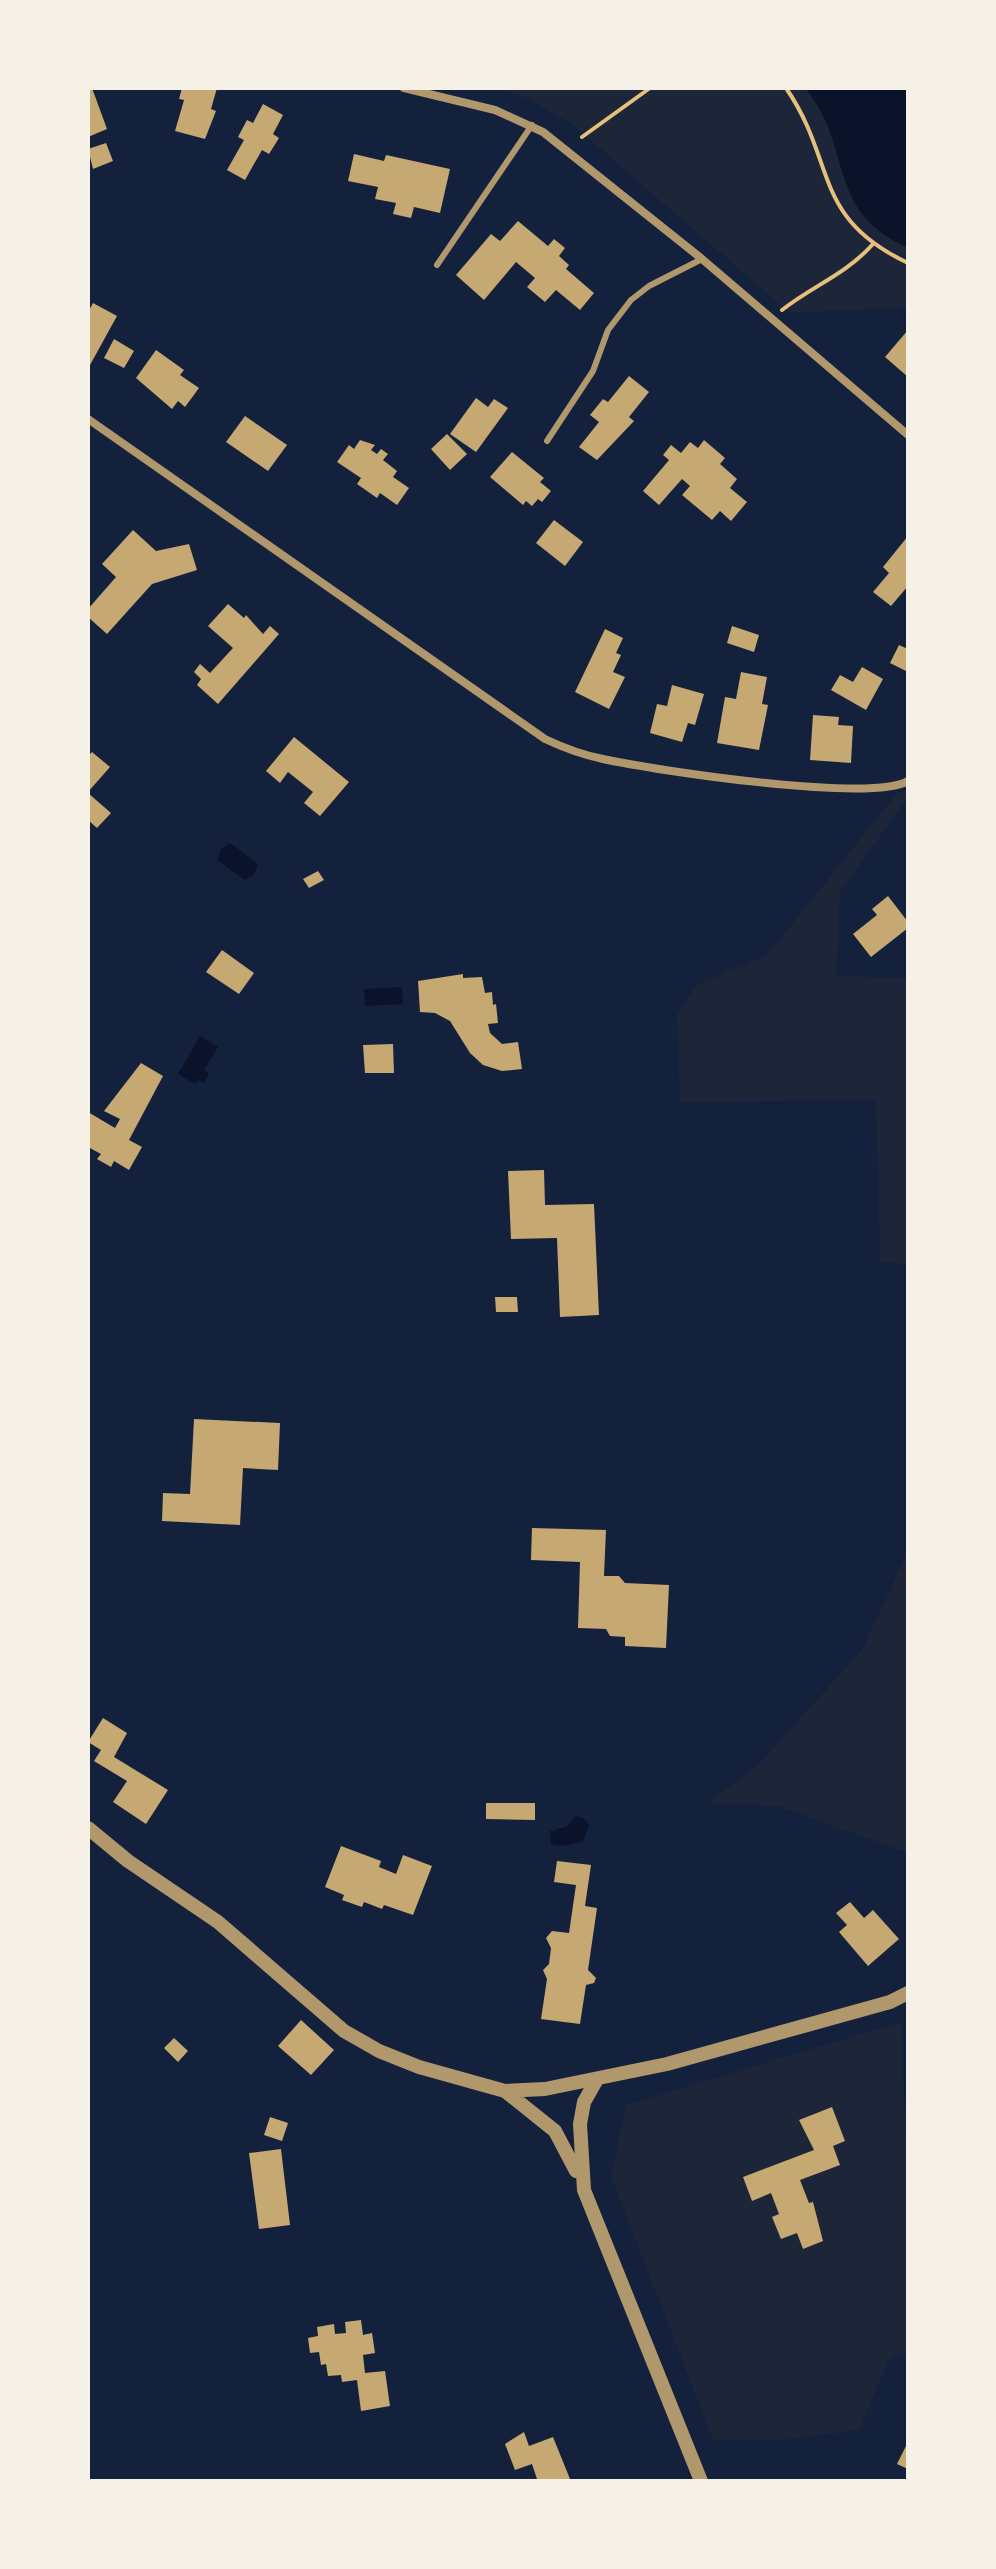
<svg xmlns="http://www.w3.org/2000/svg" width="996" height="2569" viewBox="0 0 996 2569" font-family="Jost,sans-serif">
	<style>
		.green { fill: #1d2539 }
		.water { fill: #0b132b }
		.building { fill: #c6a872 }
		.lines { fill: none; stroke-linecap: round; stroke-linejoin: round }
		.path { stroke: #e5c07b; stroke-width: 4 }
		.service { stroke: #b1986c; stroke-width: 6 }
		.minor { stroke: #b1986c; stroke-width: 8 }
		.tertiary { stroke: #b1986c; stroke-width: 14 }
	</style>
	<rect width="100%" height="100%" fill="#14213d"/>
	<path class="green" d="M 498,88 L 908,88 L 908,307 L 790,313 L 573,125 L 533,101 Z
		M 908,790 L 908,797 L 840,892 L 836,975 L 908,979 L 908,1265 L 880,1261 L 876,1100 L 680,1102 L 677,1015 L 697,985 L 768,954 L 897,793 Z
		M 908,1551 L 908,1853 L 778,1806 L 708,1803 L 757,1766 L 862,1650 Z
		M 901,2022 L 908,2185 L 908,2353 L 890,2358 L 859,2430 L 774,2441 L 713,2440 L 611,2176 L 626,2105 Z"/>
	<path class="water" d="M 805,88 L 908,88 L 908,248 C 824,210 855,149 805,88 Z
		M 230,843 L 258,864 L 254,875 L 245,880 L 217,860 L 221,849 Z
		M 402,987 L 403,1004 L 365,1006 L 364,989 Z
		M 200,1036 L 218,1047 L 204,1070 L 209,1074 L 204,1083 L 198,1080 L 195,1084 L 178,1074 Z
		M 576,1816 L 583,1818 L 589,1825 L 583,1842 L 561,1846 L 551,1844 L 550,1831 L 566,1827 Z"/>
	<path class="building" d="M 88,88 L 92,88 L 107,129 L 88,137 Z
		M 182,88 L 217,88 L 211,109 L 216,111 L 205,139 L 175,131 L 184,100 L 179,99 Z
		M 263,104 L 283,115 L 273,134 L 279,138 L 269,154 L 262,150 L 245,180 L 227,170 L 244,140 L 238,137 L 247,120 L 253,123 Z
		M 106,143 L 113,161 L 93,169 L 88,149 Z
		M 354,154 L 384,161 L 386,155 L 450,169 L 440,213 L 414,207 L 411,218 L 393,214 L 396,203 L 375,199 L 378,187 L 348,181 Z
		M 518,221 L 548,246 L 554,239 L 565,248 L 559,256 L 569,265 L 566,269 L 594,293 L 580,310 L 556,290 L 545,302 L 527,287 L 535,278 L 516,262 L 484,300 L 456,275 L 491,234 L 500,241 Z
		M 93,303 L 117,316 L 90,365 L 88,312 Z
		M 908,330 L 908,377 L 885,357 Z
		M 114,339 L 134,351 L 124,368 L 104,358 Z
		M 156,350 L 184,370 L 180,375 L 199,388 L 185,407 L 178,401 L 172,409 L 136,378 Z
		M 629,376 L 649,392 L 629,417 L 634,421 L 597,460 L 579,447 L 599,422 L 590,415 L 603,399 L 608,402 Z
		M 476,398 L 488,407 L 494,399 L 508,408 L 476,452 L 450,434 Z
		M 245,416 L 287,445 L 268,471 L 226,442 Z
		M 447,434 L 467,454 L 450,470 L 431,449 Z
		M 360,440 L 375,445 L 371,450 L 377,454 L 381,449 L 388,454 L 383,460 L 397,471 L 393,477 L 409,488 L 397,505 L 380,493 L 377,498 L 357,484 L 361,478 L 337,462 L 349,445 L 354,449 Z
		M 704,440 L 725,458 L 720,464 L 737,479 L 730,488 L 747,502 L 731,521 L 720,511 L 712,520 L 682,495 L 690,486 L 682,479 L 659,505 L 643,491 L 669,460 L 663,455 L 671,445 L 681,453 L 690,442 L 698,448 Z
		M 512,452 L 544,478 L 540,482 L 551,491 L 542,502 L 538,499 L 532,506 L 526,501 L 523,505 L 490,477 Z
		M 554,520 L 583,542 L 565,566 L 536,543 Z
		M 133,530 L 156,551 L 189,544 L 197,570 L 152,584 L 107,634 L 88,617 L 88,609 L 116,577 L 102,564 Z
		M 908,536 L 908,586 L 891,606 L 873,592 L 889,573 L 883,567 Z
		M 228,604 L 244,618 L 246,615 L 263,634 L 270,626 L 279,634 L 218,704 L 197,685 L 201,679 L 194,672 L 200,664 L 210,673 L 233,648 L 208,626 Z
		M 732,626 L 759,635 L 754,652 L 727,643 Z
		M 605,629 L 623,638 L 616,653 L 621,655 L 613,672 L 625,677 L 609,709 L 575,692 Z
		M 899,645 L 908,649 L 908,672 L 890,663 Z
		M 862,667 L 883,679 L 866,710 L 831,690 L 840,675 L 853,682 Z
		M 741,672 L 767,677 L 762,704 L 768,705 L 759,750 L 717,743 L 725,697 L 736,699 Z
		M 672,685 L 704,694 L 695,725 L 688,723 L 682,742 L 650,733 L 657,704 L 667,706 Z
		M 813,715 L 839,717 L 838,725 L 853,726 L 851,763 L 810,760 Z
		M 294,737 L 349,782 L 320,816 L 304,803 L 313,792 L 288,772 L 280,783 L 266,771 Z
		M 92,752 L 110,767 L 88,792 L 88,756 Z
		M 88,793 L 111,813 L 97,828 L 88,820 Z
		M 318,871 L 324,880 L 309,888 L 303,879 Z
		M 888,896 L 908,922 L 908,928 L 871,957 L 853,934 L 877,915 L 872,909 Z
		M 222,950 L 254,973 L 239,994 L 206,972 Z
		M 463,974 L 463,978 L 482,977 L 485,993 L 492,992 L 493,1005 L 496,1004 L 498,1023 L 488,1024 L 490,1033 L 502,1044 L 518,1042 L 522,1069 L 502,1071 L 483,1065 L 470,1053 L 450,1021 L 435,1013 L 420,1012 L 418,981 Z
		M 393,1044 L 394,1073 L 365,1073 L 363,1045 Z
		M 141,1063 L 163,1076 L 129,1140 L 142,1147 L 129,1170 L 114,1161 L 111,1167 L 97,1159 L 101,1154 L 88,1147 L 88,1112 L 115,1128 L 120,1119 L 104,1111 Z
		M 544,1170 L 545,1205 L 594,1204 L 599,1315 L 560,1317 L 557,1238 L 511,1239 L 508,1171 Z
		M 495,1297 L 517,1297 L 518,1312 L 496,1312 Z
		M 194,1419 L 280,1423 L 278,1470 L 243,1468 L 240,1525 L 162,1521 L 163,1493 L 190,1494 Z
		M 532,1528 L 606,1530 L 604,1576 L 619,1576 L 625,1583 L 669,1585 L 666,1648 L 625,1646 L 625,1637 L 610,1636 L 606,1629 L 578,1628 L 580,1562 L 531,1560 Z
		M 103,1718 L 127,1733 L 114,1757 L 168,1790 L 146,1824 L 113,1802 L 127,1781 L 94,1761 L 101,1750 L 88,1742 Z
		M 486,1803 L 535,1803 L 535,1820 L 486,1819 Z
		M 341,1846 L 381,1861 L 379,1867 L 396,1874 L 403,1855 L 432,1866 L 413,1915 L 384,1905 L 382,1909 L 364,1902 L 362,1907 L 342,1900 L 344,1895 L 325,1887 Z
		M 557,1861 L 591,1865 L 585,1906 L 597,1908 L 588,1970 L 596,1978 L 594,1983 L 586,1985 L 580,2024 L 541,2019 L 547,1979 L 543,1970 L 549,1964 L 551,1948 L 546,1938 L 552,1931 L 569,1933 L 576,1885 L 554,1882 Z
		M 850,1902 L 864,1918 L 873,1910 L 899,1939 L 868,1966 L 839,1932 L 847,1925 L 836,1913 Z
		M 301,2020 L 334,2050 L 311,2075 L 278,2046 Z
		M 174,2038 L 188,2051 L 178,2062 L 164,2048 Z
		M 832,2107 L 845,2141 L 833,2146 L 840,2165 L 800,2180 L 809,2203 L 813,2202 L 823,2241 L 803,2249 L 797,2233 L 781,2239 L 772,2217 L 779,2214 L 771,2193 L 752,2201 L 743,2177 L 814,2150 L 799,2120 Z
		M 270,2117 L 288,2123 L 282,2141 L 264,2135 Z
		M 281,2149 L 290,2225 L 259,2229 L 249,2153 Z
		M 361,2320 L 363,2335 L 372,2333 L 375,2353 L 363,2355 L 365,2373 L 385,2371 L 390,2406 L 361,2411 L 357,2380 L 342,2382 L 341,2375 L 328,2376 L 326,2364 L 321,2365 L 319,2352 L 310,2353 L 308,2338 L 318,2336 L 317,2327 L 334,2324 L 335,2334 L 346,2333 L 345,2322 Z
		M 524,2432 L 529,2446 L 553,2437 L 570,2479 L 532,2481 L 537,2479 L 532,2464 L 515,2470 L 505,2444 Z
		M 908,2442 L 908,2469 L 897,2464 Z"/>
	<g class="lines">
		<path class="path" d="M 786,88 C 837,162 811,217 908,263
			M 582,137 L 650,88
			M 782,310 C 814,285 845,275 873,244"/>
		<path class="service" d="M 437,265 L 532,125
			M 547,441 L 593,371 L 608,330 L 631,300 L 649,286 L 702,259"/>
		<path class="minor" d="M 404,88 L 495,110 L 543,132 L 702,259 L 908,435
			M 88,419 L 545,739 C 564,748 583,755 603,759 C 654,770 870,803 908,781"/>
		<path class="tertiary" d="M 88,1828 L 128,1861 L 218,1922 L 344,2031 L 379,2051 L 419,2067 L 505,2091 L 545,2089 L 667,2064 L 890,2002 L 908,1993
			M 596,2081 L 584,2102 L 580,2124 L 584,2190 L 701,2481
			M 505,2091 L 555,2131 L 576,2171"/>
	</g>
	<rect width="996" height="2569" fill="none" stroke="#f6f1e7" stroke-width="180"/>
</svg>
